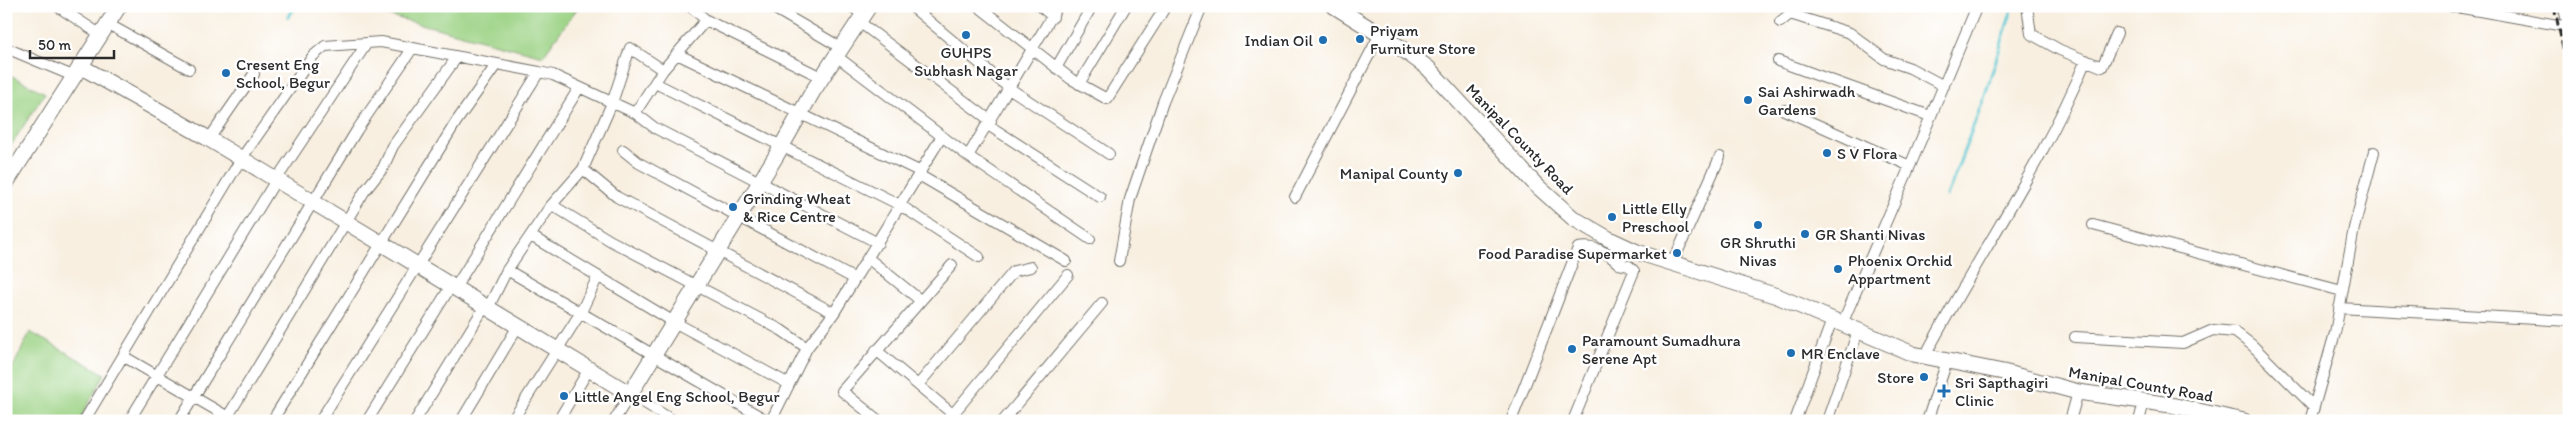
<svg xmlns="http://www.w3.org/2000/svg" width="2575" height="427" viewBox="0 0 2575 427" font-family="Itim,sans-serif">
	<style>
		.green { fill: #9ad182; stroke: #627e56 }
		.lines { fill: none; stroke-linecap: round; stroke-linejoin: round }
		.stream { stroke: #5cc8d3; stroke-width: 3 }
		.street-casing { stroke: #73706a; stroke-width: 12 }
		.secondary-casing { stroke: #73706a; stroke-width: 17 }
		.street { stroke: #fff; stroke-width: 10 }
		.secondary { stroke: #fff; stroke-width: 15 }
		.rail { stroke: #2b2b2b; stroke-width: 3; stroke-dasharray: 8 4; stroke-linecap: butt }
		.poi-dot { fill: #1f6fb2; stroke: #fff; stroke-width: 2 }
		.labels { text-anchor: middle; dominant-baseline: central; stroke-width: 5; stroke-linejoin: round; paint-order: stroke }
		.poi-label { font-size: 16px; fill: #2b2b2b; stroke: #fff; text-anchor: start }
		.street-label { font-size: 16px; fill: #2b2b2b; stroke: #fff }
	</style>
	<rect width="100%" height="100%" fill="#fff"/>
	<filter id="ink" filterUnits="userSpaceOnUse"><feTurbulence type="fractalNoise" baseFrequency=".02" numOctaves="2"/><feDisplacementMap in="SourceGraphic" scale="10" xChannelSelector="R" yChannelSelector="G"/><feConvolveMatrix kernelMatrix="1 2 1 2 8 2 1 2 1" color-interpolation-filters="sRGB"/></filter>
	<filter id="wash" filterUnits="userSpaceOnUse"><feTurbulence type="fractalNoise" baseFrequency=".0096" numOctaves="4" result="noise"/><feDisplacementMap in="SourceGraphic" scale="20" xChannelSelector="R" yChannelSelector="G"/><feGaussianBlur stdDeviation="1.12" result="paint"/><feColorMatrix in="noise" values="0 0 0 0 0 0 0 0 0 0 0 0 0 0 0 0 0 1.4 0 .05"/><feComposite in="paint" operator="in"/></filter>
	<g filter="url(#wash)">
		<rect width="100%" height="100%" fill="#f8efe0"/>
		<path class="green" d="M 352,6 L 579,6 L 543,56 Z
			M 6,73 L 45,93 L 6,153 Z
			M 30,332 L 105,374 L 79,421 L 6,421 L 6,372 L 10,373 Z"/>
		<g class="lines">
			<path class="stream" d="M 288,17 L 296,6
				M 1947,196 L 1985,95 L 2013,6"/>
		</g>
	</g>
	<g filter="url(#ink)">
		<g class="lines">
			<defs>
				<path id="street" d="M 57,6 L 101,35
					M 690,6 L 706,20 L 821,77
					M 770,6 L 840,47
					M 851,6 L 863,14
					M 911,6 L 1009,88 L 1109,154
					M 978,6 L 1071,79 L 1107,99 L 1166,6
					M 1040,6 L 1053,17
					M 2027,6 L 2031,34 L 2060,50 L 2102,67 L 2117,33
					M 2451,6 L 2569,27
					M 858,21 L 991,121
					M 1780,22 L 1790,14 L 1850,33 L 1884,59 L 1910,68 L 1944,86
					M 108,24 L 189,69
					M 6,48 L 73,76
					M 677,54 L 921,172
					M 835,55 L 968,156 L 1058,6
					M 1778,61 L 1930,116
					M 1056,68 L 1092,6
					M 655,83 L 900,205 L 979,257
					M 1079,84 L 1126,6
					M 1784,110 L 1910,166 L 1842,324
					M 635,113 L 663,70 L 706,20
					M 988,125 L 1100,197
					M 209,139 L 254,74
					M 623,150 L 639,163 L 855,279
					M 968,156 L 1090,239
					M 1910,166 L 1977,6
					M 583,169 L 617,197 L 834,313
					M 919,175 L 1066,261
					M 1295,197 L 1380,34
					M 552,205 L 611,241 L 781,330 L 807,348
					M 2093,225 L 2342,291
					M 531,236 L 674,322 L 789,384
					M 869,259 L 920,300
					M 1119,261 L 1130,199 L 1163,102 L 1202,6
					M 1673,262 L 1720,157
					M 507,270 L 768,421
					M 455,288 L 579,88
					M 488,308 L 507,270 L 549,208 L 583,169 L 612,103 L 630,48 L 663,70
					M 2339,308 L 2569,321
					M 2075,337 L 2183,343 L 2213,330 L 2235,332 L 2252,345 L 2314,407
					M 876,350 L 961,421
					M 123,356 L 235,421
					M 1925,356 C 1977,257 2043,164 2086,60
					M 918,385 L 1014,271 L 1031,267
					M 953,414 L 1068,275
					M 84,421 L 241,159 L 313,56 L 325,46 L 381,42 L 539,72 L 553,75 L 635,113 L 655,128 L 878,243
					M 129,421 L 276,180 L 367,43
					M 179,421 L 357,130 L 412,49
					M 225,421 L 364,192 L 383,168 L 393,146 L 457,57
					M 272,421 L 456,122 L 496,65
					M 320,421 L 539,72
					M 367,421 L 451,286
					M 415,421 L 485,306
					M 461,421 L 518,326
					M 512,421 L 581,312 L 598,276
					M 558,421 L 589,369
					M 614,421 L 630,394 L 674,421
					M 771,421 L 807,348 L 834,313 L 942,136
					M 879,421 L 842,391 L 952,265
					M 1003,421 L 1102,303
					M 1511,421 L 1578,248 C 1595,245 1607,252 1619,264
					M 1573,421 L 1634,271 L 1629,266 L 1619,264 L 1626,247
					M 1795,421 L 1832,320
					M 1827,421 L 1858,331
					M 1927,421 L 1947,361
					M 2070,421 L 2078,392
					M 2139,421 L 2144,402
					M 2310,421 L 2335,333 L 2354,228 L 2374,152"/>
				<path id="secondary" d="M 1334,6 L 1398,46 L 1428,68 L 1536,185 L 1573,218 L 1609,239 L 1637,252 L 1777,296 L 1913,354 L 2003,372 L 2078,392 L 2171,405 L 2244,421
					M 2566,6 L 2569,19
					M 80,66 L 209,139 L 630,394 L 776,156 L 813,91 L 869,6
					M 6,183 L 119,6"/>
			</defs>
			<use href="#street" class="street-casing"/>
			<use href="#secondary" class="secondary-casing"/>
			<use href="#street" class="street"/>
			<use href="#secondary" class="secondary"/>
			<path class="rail" d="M 2554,6 L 2569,75"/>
		</g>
	</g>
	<g class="poi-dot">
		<circle cx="966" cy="35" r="5"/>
		<circle cx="1360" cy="39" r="5"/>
		<circle cx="1323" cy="40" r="5"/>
		<circle cx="226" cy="73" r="5"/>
		<circle cx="1748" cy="100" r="5"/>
		<circle cx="1827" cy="153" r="5"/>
		<circle cx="1458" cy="173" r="5"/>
		<circle cx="733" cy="207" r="5"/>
		<circle cx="1612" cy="217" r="5"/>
		<circle cx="1758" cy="225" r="5"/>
		<circle cx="1805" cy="234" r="5"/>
		<circle cx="1677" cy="253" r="5"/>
		<circle cx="1838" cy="269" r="5"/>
		<circle cx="1572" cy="349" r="5"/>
		<circle cx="1791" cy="353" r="5"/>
		<circle cx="1924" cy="377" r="5"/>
		<path d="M1941.5 383.5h5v5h5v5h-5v5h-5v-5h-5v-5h5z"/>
		<circle cx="564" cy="396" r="5"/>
	</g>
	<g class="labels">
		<g class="poi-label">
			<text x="1370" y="30">Priyam<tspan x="1370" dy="18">Furniture Store</tspan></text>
			<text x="1313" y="40" text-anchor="end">Indian Oil</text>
			<text x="966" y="52" text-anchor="middle">GUHPS<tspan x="966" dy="18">Subhash Nagar</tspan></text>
			<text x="236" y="64">Cresent Eng<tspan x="236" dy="18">School, Begur</tspan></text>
			<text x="1758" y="91">Sai Ashirwadh<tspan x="1758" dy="18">Gardens</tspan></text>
			<text x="1837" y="153">S V Flora</text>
			<text x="1448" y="173" text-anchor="end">Manipal County</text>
			<text x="743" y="198">Grinding Wheat<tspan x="743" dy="18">&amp; Rice Centre</tspan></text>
			<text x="1622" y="208">Little Elly<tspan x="1622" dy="18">Preschool</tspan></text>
			<text x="1815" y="234">GR Shanti Nivas</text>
			<text x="1758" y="242" text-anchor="middle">GR Shruthi<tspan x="1758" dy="18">Nivas</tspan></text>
			<text x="1667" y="253" text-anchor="end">Food Paradise Supermarket</text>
			<text x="1848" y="260">Phoenix Orchid<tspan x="1848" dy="18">Appartment</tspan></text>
			<text x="1582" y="340">Paramount Sumadhura<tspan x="1582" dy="18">Serene Apt</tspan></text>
			<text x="1801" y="353">MR Enclave</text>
			<text x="1914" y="377" text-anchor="end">Store</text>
			<text x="1955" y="382">Sri Sapthagiri<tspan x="1955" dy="18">Clinic</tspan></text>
			<text x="574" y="396">Little Angel Eng School, Begur</text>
		</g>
		<g class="street-label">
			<text transform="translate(1520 139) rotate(46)">Manipal County Road</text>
			<text transform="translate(2141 384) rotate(10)">Manipal County Road</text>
		</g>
	</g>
	<rect width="2575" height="427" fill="none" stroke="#fff" stroke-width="25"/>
	<path d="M30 50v8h84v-8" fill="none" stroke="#2b2b2b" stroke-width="2.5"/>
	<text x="38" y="50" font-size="15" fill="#2b2b2b" stroke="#ffffff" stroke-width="4" paint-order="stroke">50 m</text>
</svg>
